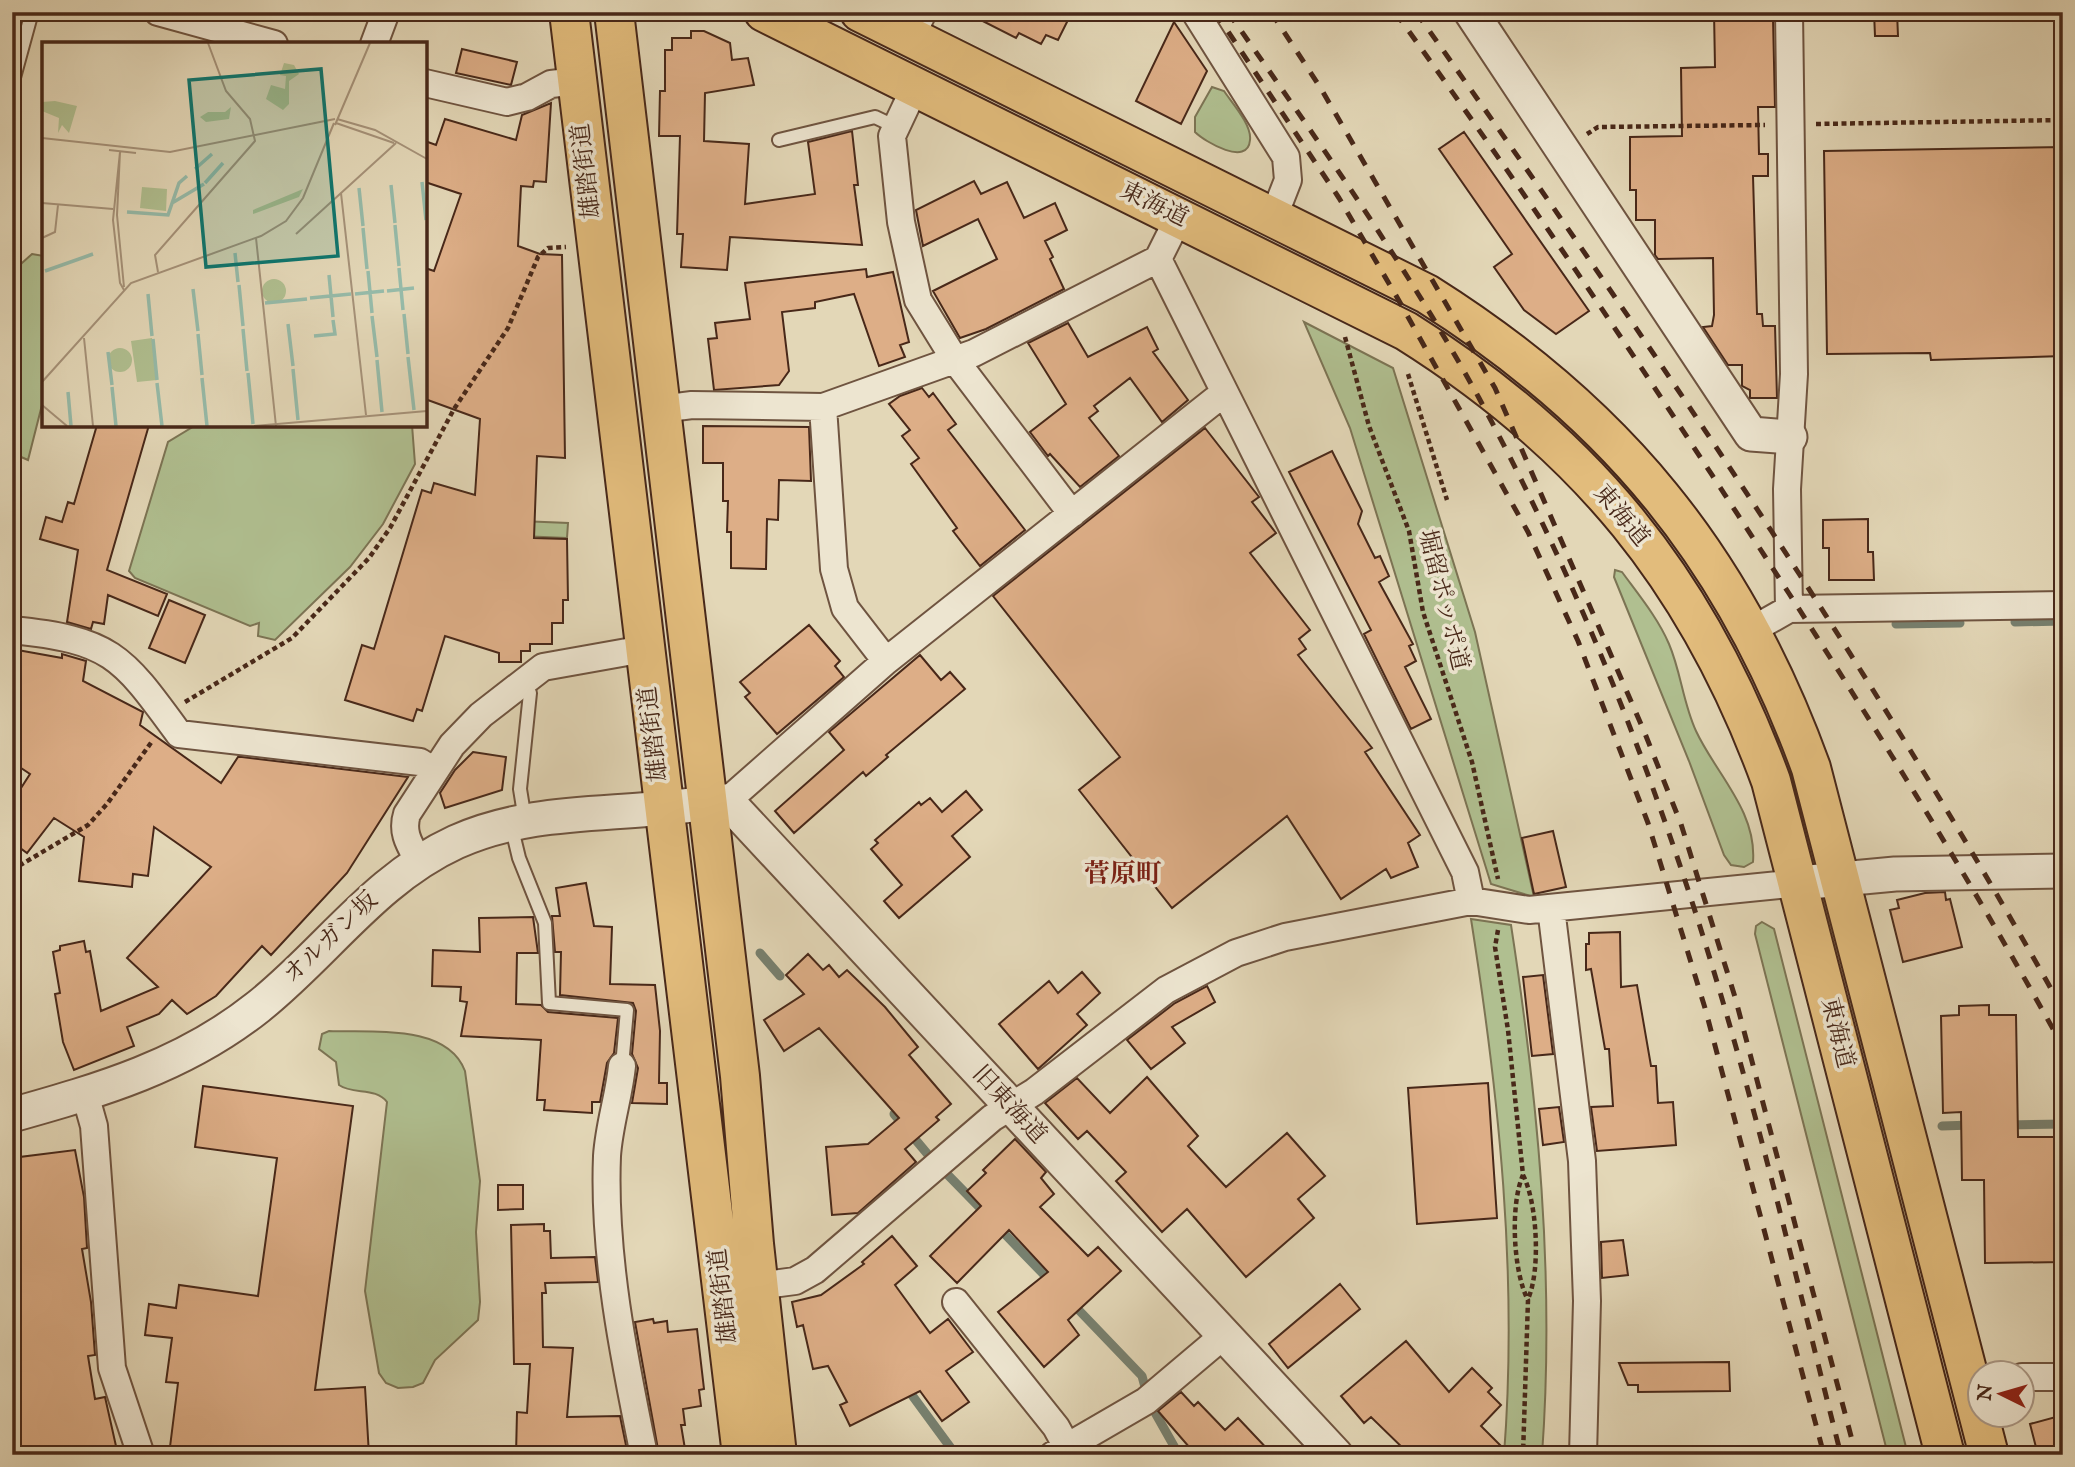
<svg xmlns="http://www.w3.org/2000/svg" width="2075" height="1467" viewBox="0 0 2075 1467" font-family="'IM FELL English','Noto Serif JP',serif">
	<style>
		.green { fill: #b0bf90; stroke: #7c7454; stroke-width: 2 }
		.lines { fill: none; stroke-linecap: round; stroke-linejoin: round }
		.stream { stroke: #77806f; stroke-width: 9 }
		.building { fill: #ddae87; stroke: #482819; stroke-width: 2 }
		.service-casing { stroke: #6f5440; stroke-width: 16 }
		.minor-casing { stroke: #6f5440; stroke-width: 30 }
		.tertiary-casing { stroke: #6f5440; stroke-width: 37 }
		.primary-casing { stroke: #482819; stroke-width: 42 }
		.trunk-casing { stroke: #482819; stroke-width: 42 }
		.path { stroke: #482819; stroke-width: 4.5; stroke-dasharray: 5 3.5; stroke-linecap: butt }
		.service { stroke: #ede5d0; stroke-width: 12 }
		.minor { stroke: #ede5d0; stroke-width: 26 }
		.tertiary { stroke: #ede5d0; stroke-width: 33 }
		.primary { stroke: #e2bc7c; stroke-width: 38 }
		.trunk { stroke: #e2bc7c; stroke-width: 38 }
		.rail { stroke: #482819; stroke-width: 5; stroke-dasharray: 12 12; stroke-linecap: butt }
		.labels { text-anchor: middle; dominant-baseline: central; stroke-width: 7; stroke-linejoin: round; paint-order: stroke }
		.street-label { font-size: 24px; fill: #482819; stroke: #ede5d0 }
		.neighbourhood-label { font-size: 26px; font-weight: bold; fill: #7a1f14; stroke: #ede5d0 }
		.inset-river { fill: none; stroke: #96baa8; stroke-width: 3.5 }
		.inset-road { fill: none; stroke: #a59178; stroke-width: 2 }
		.view { fill: #0f766e; fill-opacity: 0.15; stroke: #0f766e; stroke-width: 3.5 }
		.inset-edge { fill: none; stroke: #482819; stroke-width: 3.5 }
	</style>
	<rect width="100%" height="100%" fill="#e3d7b7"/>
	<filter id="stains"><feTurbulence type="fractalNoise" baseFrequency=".00286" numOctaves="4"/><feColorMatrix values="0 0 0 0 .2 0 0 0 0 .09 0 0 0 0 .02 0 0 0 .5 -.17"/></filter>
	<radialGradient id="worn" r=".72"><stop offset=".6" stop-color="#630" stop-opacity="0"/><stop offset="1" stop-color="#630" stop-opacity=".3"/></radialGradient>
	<path class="green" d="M 1212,87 L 1224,91 C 1232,103 1252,125 1250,140 C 1248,167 1205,142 1195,132 L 1195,117 Z
		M 32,254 L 44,256 L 44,397 L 28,460 L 12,453 L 12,272 Z
		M 1304,322 L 1393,368 L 1475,632 L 1534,897 L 1491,884 L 1350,428 Z
		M 196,425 L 412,425 L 415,464 L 383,524 L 350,567 L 275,640 L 258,636 L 259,623 L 250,626 L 135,578 L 129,571 L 168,442 Z
		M 493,520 L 568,523 L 567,538 L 493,535 Z
		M 1615,570 L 1622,572 C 1638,594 1658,618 1669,644 C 1681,672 1683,703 1696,731 C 1716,774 1757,811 1753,862 L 1744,867 L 1731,865 L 1724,855 L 1689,761 L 1614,577 Z
		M 1471,919 L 1511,925 C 1538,1100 1555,1277 1542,1455 L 1504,1455 C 1518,1275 1499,1096 1471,919 Z
		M 1762,922 L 1774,929 L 1908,1455 L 1888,1455 L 1755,934 L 1756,926 Z
		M 329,1031 C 371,1033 447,1023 465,1071 L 480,1181 L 476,1232 L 480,1302 L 478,1320 L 435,1360 L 423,1383 L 413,1387 L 398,1388 L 386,1383 L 379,1373 L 365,1291 L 387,1102 C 376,1087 353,1095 339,1085 L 336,1062 L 319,1049 L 322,1034 Z"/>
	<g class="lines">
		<path class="stream" d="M 2015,622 L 2063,621
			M 1896,624 L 1960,623
			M 760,953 L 780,976
			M 894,1114 L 930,1157
			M 2007,1125 L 2063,1124
			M 1942,1126 L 1972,1125
			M 945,1172 L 988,1216
			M 997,1226 L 1051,1282
			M 1071,1302 L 1142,1376 L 1145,1387
			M 906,1387 L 956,1455
			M 1153,1409 L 1179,1455"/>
	</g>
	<path class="building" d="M 965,12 L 1072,12 L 1058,40 L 1046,35 L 1041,44 L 1019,33 L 1016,38 Z
		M 1714,12 L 1742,12 L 1742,19 L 1773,18 L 1775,107 L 1758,107 L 1759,154 L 1768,154 L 1768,176 L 1753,176 L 1757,314 L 1762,314 L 1763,326 L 1775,326 L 1777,398 L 1750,398 L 1750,390 L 1742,386 L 1742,365 L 1728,365 L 1703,327 L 1712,326 L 1714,315 L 1713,258 L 1658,259 L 1655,255 L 1655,220 L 1636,220 L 1636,190 L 1630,190 L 1630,137 L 1682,136 L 1681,68 L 1715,67 Z
		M 1874,12 L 1897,12 L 1898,36 L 1875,36 Z
		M 1174,22 L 1207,71 L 1181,124 L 1136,101 Z
		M 691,31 L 704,31 L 730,43 L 732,60 L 748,58 L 754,85 L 705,93 L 704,141 L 749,144 L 745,204 L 815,194 L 808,142 L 852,131 L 858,185 L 854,185 L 862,245 L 730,237 L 727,270 L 681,267 L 683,234 L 677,234 L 680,136 L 659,136 L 660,91 L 665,91 L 665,50 L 672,50 L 672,38 L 691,38 Z
		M 462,49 L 517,62 L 511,85 L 456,73 Z
		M 551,103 L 546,182 L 534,181 L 533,187 L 521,186 L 518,246 L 540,254 L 562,255 L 565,458 L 537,456 L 534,538 L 567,539 L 568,600 L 563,600 L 563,623 L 552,623 L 552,644 L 530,644 L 530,651 L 521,651 L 521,662 L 499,662 L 499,653 L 445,636 L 422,711 L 417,709 L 413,721 L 345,700 L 362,645 L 374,649 L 422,490 L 431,493 L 434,483 L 475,495 L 480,419 L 425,399 L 425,268 L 434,271 L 461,194 L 425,182 L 425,141 L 436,145 L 445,119 L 516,140 L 522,115 Z
		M 1464,132 L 1589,311 L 1556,334 L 1524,310 L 1494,267 L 1512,254 L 1439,149 Z
		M 2063,147 L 2063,356 L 1931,360 L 1930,353 L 1827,354 L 1824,151 Z
		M 974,181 L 981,194 L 1007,182 L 1024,218 L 1055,203 L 1067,230 L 1045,241 L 1053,257 L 1050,259 L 1064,289 L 986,329 L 960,338 L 933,291 L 997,259 L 978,219 L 923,246 L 916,210 Z
		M 866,269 L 867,277 L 893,272 L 909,342 L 900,345 L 905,357 L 879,366 L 854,294 L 815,302 L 815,308 L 782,312 L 789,371 L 779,385 L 714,390 L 708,339 L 717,338 L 715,323 L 750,319 L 745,283 Z
		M 1068,323 L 1088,357 L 1147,327 L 1158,349 L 1153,352 L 1188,400 L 1162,422 L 1130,378 L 1094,406 L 1098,411 L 1089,418 L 1119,456 L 1080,487 L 1050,454 L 1048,456 L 1030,432 L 1066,404 L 1028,343 Z
		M 922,388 L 929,397 L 933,393 L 956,424 L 948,430 L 1025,530 L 980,566 L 953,531 L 957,528 L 911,464 L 919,458 L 902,436 L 910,430 L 889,404 L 900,396 Z
		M 97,425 L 149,425 L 107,570 L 167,594 L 158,616 L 108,595 L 104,624 L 93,622 L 91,629 L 67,622 L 78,550 L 40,539 L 46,517 L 62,522 L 68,502 L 74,504 Z
		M 703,426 L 809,427 L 811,481 L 779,480 L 778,520 L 767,519 L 766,569 L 731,568 L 731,532 L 727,532 L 728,501 L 723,501 L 723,463 L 703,463 Z
		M 1205,428 L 1259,497 L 1252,502 L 1276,533 L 1250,553 L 1310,630 L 1299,639 L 1306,649 L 1298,655 L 1372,748 L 1365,752 L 1420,835 L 1408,843 L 1418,867 L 1391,878 L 1386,869 L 1341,899 L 1287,816 L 1172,908 L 1079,790 L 1120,757 L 993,596 Z
		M 1332,451 L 1362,511 L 1358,524 L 1375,558 L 1380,556 L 1389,576 L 1379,582 L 1413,644 L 1409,646 L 1416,661 L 1405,667 L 1431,719 L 1411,729 L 1364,634 L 1371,630 L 1289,472 Z
		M 1868,519 L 1868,552 L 1873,552 L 1874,580 L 1829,580 L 1829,548 L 1823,548 L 1823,520 Z
		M 169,600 L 205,615 L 185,663 L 149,648 Z
		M 809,625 L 840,661 L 835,666 L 844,677 L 777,734 L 745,697 L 750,693 L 740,682 Z
		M 12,649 L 62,658 L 62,654 L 86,661 L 83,681 L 143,712 L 140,725 L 221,783 L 238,757 L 242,757 L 408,777 L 347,873 L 271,955 L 262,946 L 216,996 L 187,1014 L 172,1000 L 159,1014 L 127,1027 L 134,1046 L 74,1070 L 63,1042 L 55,994 L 60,993 L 53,952 L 60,950 L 60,946 L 84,941 L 86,952 L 90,951 L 101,1011 L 158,987 L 127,958 L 211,867 L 154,827 L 148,876 L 133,874 L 132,887 L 79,881 L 84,837 L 54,818 L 27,853 L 12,842 L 12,802 L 30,774 L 12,762 Z
		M 920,655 L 941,680 L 950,672 L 965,689 L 886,755 L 888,757 L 866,776 L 863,772 L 794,833 L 775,811 L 844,750 L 829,732 Z
		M 473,752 L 506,757 L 502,790 L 445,808 L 440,793 L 455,770 Z
		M 966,791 L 982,810 L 952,836 L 970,857 L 899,918 L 884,901 L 902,885 L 871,849 L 878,843 L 875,840 L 919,802 L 921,805 L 930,798 L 942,812 Z
		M 1553,831 L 1566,887 L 1534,894 L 1522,838 Z
		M 586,883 L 594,926 L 612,927 L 610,984 L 655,985 L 660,1031 L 659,1083 L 667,1083 L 667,1104 L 632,1103 L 638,1068 L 632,1054 L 636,1011 L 633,1003 L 560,995 L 561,952 L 555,952 L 552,916 L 560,916 L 556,888 Z
		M 1945,892 L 1946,900 L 1950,899 L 1962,947 L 1903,962 L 1890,910 L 1899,908 L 1897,900 L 1925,893 Z
		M 533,917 L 538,953 L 517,953 L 516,1004 L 541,1005 L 548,1012 L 618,1018 L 614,1053 L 607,1063 L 600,1102 L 592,1102 L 592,1113 L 544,1110 L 545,1100 L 537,1100 L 541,1040 L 461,1036 L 467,1002 L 460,1001 L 461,987 L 432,986 L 433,950 L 480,952 L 479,918 Z
		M 1620,932 L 1621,987 L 1637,985 L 1651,1066 L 1656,1066 L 1658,1103 L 1673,1102 L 1676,1145 L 1597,1151 L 1591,1107 L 1613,1106 L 1609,1049 L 1605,1049 L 1591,969 L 1586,970 L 1586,944 L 1589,944 L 1589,933 Z
		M 808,954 L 823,970 L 829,965 L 839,977 L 847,970 L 885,1007 L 918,1047 L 909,1055 L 951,1104 L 936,1117 L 939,1120 L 905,1149 L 916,1162 L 858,1213 L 832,1215 L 826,1147 L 868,1144 L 899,1118 L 819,1028 L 784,1051 L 764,1020 L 804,994 L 786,975 Z
		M 1082,972 L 1100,993 L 1077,1014 L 1087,1025 L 1038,1069 L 999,1024 L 1049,981 L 1058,993 Z
		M 1543,975 L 1553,1054 L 1532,1056 L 1523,977 Z
		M 1207,986 L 1215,1002 L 1172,1027 L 1185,1043 L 1151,1069 L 1127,1040 L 1175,1003 Z
		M 1989,1005 L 1989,1015 L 2016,1015 L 2018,1137 L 2063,1137 L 2063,1262 L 1985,1263 L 1984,1180 L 1962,1180 L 1961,1112 L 1943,1113 L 1941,1016 L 1959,1015 L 1959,1006 Z
		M 1147,1077 L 1198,1136 L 1188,1146 L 1226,1187 L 1287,1133 L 1325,1176 L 1298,1199 L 1314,1218 L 1246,1277 L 1187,1209 L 1162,1232 L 1116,1181 L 1126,1172 L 1087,1131 L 1078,1139 L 1045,1103 L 1077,1078 L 1110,1113 Z
		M 1488,1083 L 1497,1218 L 1417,1224 L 1408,1088 Z
		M 203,1086 L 353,1106 L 315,1390 L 365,1387 L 369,1455 L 169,1455 L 178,1383 L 166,1382 L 172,1338 L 145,1335 L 149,1304 L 176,1308 L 179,1285 L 258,1296 L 277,1158 L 195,1147 Z
		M 1559,1107 L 1564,1142 L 1543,1145 L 1539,1109 Z
		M 1015,1139 L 1046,1172 L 1041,1178 L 1054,1194 L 1040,1207 L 1088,1256 L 1098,1247 L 1121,1271 L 1068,1320 L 1079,1335 L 1044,1367 L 998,1312 L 1048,1272 L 1009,1230 L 957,1283 L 930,1256 L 981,1206 L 967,1191 L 986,1173 L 983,1170 Z
		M 75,1150 L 84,1197 L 87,1248 L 82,1249 L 91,1302 L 95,1355 L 88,1356 L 95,1399 L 105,1397 L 118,1455 L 12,1455 L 12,1158 Z
		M 498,1185 L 523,1185 L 523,1209 L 498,1210 Z
		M 544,1224 L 544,1231 L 550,1231 L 551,1258 L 595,1257 L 598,1282 L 545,1283 L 546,1293 L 542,1293 L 543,1347 L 573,1348 L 567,1417 L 620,1416 L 628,1455 L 516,1455 L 517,1412 L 527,1413 L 530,1364 L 514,1364 L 511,1225 Z
		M 892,1236 L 917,1266 L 895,1285 L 930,1333 L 948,1319 L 973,1352 L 946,1371 L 969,1402 L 942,1421 L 920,1391 L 850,1426 L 840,1405 L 847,1402 L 828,1366 L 813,1369 L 803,1325 L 797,1327 L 792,1302 L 821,1295 L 864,1264 L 862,1262 Z
		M 1623,1240 L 1628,1275 L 1602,1278 L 1601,1242 Z
		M 1340,1284 L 1360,1309 L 1288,1368 L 1269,1344 Z
		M 653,1319 L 654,1323 L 667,1321 L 668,1332 L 697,1329 L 704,1389 L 699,1390 L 701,1406 L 683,1409 L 685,1425 L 681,1425 L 686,1455 L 659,1455 L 635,1322 Z
		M 1406,1341 L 1449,1392 L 1472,1368 L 1492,1388 L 1488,1392 L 1501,1405 L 1481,1426 L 1510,1455 L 1410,1455 L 1371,1417 L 1364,1423 L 1341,1396 Z
		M 1729,1362 L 1730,1391 L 1638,1392 L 1638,1385 L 1628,1385 L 1619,1363 Z
		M 1181,1392 L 1194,1406 L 1198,1402 L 1225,1430 L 1238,1418 L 1273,1455 L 1196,1455 L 1158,1411 Z
		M 2063,1415 L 2063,1455 L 2038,1455 L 2030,1424 Z"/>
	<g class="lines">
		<defs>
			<path id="service" d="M 12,85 L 32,12
				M 779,140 L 875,117 L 896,127
				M 522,683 L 530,693 L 520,789 L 525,820
				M 511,825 L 519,858 L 545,923 L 549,1003 L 627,1010 L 622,1066"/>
			<path id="minor" d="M 158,12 L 274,44
				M 1195,12 L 1286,157 L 1288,180 L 1274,216
				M 911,37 L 923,12
				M 374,44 L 386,12
				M 425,83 L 507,102 L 527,97 L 551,84 L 577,81
				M 915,87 L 892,136 L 901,222 L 918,300 L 955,360 L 1072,514
				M 1158,259 L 1465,872 L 1471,901
				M 823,407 L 834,569 L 845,608 L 886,661
				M 661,409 L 692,405 L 823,407 L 974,353 L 1158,259 L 1179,217
				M 1789,609 L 2063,605
				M 12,630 C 112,640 122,656 179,734 L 420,762 L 434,771
				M 1752,630 L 1789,609 L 1787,489 L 1794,374 L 1789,12
				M 727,801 L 886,661 L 1215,400 L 1226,395
				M 419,862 C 410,845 401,833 407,814 L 452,745 L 481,715 L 543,667 L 644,649
				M 1551,908 L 1582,1161 L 1587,1301 L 1583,1455
				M 622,1066 C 619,1096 609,1125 607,1156 C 603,1255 624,1358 644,1455
				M 85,1094 L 94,1126 L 112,1368 L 141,1455
				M 758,1286 L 795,1281 L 815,1270 L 992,1118 L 1034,1092 L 1166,990 L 1236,953 L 1285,937 L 1471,901 L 1529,910 L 1799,883
				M 956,1302 L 1056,1427 L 1067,1447
				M 2022,1377 L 2063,1377
				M 1053,1455 L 1146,1401 L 1223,1336"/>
			<path id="tertiary" d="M 1471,12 L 1751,434 L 1790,437
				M 1799,883 L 1895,874 L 2063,871
				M 12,1115 C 101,1090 184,1066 258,1007 C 326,953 375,879 456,842 C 523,812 593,815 664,808 C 685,806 706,803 727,801 L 1336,1455"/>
			<path id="primary" d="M 569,12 L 742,1455
				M 614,12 L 740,1076 L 754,1244 L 777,1455"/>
			<path id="trunk" d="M 764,12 L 1406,331 C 1586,444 1698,581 1771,781 L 1945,1455
				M 860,12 L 1427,294 C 1616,413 1735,558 1811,768 L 1989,1455"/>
		</defs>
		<use href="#service" class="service-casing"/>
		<use href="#minor" class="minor-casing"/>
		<use href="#tertiary" class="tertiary-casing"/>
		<use href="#primary" class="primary-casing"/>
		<use href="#trunk" class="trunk-casing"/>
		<path class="path" d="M 1816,124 L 2063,120
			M 1587,134 L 1598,127 L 1765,125
			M 1345,337 L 1369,426 L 1409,531 L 1423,612 L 1472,762 L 1498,879
			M 1408,374 L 1447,500
			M 185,702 L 292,638 L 369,558 L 390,528 L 454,409 L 508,328 L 538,257 L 548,248 L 566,247
			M 12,870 L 88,825 L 107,804 L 153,740
			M 1498,930 L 1495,947 L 1508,1030 L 1523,1175 C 1510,1204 1513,1272 1528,1300 L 1523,1455
			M 1523,1175 C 1537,1202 1541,1270 1528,1299"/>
		<use href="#service" class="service"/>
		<use href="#minor" class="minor"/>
		<use href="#tertiary" class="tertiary"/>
		<use href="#primary" class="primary"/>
		<use href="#trunk" class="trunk"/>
		<path class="rail" d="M 1215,12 L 1339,198 L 1398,299 L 1528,532 L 1578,641 L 1648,823 L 1705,1008 L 1824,1455
			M 1228,12 C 1316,138 1405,263 1479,398 C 1583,591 1664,799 1725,1009 C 1768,1156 1803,1306 1841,1455
			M 1271,12 L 1320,87 L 1495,388 L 1644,731 L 1681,824 L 1735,997 L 1856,1455
			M 1395,12 C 1515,178 1629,347 1740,518 C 1853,691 1963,866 2063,1047
			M 1416,12 C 1645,335 1869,664 2063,1010"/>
	</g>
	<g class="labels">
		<g class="street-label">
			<text transform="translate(587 171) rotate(-97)">雄踏街道</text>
			<text transform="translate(1154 205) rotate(26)">東海道</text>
			<text transform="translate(1621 516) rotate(50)">東海道</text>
			<text transform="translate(1443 600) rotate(76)">堀留ポッポ道</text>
			<text transform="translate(654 734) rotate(-97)">雄踏街道</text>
			<text transform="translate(331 938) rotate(-44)">オルガン坂</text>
			<text transform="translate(1837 1033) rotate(76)">東海道</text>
			<text transform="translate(1009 1105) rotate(47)">旧東海道</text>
			<text transform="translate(724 1296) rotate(-97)">雄踏街道</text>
		</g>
		<g class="neighbourhood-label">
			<text x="1123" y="874">菅原町</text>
		</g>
	</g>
	<g transform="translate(42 42)">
		<rect width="385" height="385" fill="#e3d7b7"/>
		<path d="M 242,21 L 252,23 L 257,32 L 247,39 L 247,62 L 241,68 L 224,57 L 229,43 L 243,47 L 244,34 L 238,33 ZM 13,59 L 35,64 L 27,91 L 20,83 L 16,91 L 17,76 L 0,69 L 0,60 ZM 189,65 L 187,77 L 164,80 L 158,75 L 166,70 L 183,70 ZM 100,145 L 125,147 L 124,169 L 98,166 ZM 261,147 L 257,155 L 211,172 L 211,168 ZM220 249a12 12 0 1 1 24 0a12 12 0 1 1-24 0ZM 110,296 L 115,338 L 95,340 L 89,299 ZM66 318a12 12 0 1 1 24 0a12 12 0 1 1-24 0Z" fill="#b0bf90"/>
		<path class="inset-river" d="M 153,127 L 170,112M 380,140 L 384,178M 163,141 L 181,121M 349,143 L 353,181M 317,146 L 321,184M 130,161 L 162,142M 85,170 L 126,173 L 137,141 L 145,134M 353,183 L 357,224M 321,186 L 325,227M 193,211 L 196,240M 357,226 L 361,268M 3,229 L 51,212M 326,229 L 330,271M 287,233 L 291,275M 197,243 L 201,284M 151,247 L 156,289M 345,249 L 372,246M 106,252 L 110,294M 313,252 L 342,249M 268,256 L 309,252M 223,261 L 265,257M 362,272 L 366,312M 330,274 L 335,315M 246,282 L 251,324M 201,287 L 205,329M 156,292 L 160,333M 272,294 L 293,292 L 291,278M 111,297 L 115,338M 66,310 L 70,343M 366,315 L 372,368M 335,318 L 340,370M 251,327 L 256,378M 206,331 L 211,382M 160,336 L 165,384M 115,341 L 120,384M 70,345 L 74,384M 26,350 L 29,384"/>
		<path class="inset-road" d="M 295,77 L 333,88 L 385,117M 294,81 L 352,101M 293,83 L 328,1M 0,96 L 128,110 L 293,77M 67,108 L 94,111M 78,110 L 71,178 L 78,241 L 82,248M 78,110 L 75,173 L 82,245M 299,151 L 324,373M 0,161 L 71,167M 254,192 L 354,101M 0,196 L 13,190 L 16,163M 214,196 L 234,384M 116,230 L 113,213 L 213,99 L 208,77 L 184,49 L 166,1M 42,296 L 51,384M 0,340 L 89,241 L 219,194 L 244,179 L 261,156 L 292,81M 0,363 L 25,384M 212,384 L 385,369"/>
		<path class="view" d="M 279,27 L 296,214 L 164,225 L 147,38 Z"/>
		<rect width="385" height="385" class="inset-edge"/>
	</g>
	<rect width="2075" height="1467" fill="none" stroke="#e3d7b7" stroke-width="42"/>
	<rect x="14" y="14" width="2047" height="1439" fill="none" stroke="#482819" stroke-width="3.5"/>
	<rect x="21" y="21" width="2033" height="1425" fill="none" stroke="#482819" stroke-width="2"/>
	<g transform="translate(2001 1394) rotate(275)"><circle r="33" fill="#ede5d0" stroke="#ab9987" stroke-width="2"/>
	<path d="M0-5L12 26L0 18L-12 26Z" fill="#8f2418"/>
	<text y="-10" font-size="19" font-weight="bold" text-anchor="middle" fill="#482819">N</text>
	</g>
	<rect width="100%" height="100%" filter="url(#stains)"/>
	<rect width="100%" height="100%" fill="url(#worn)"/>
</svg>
